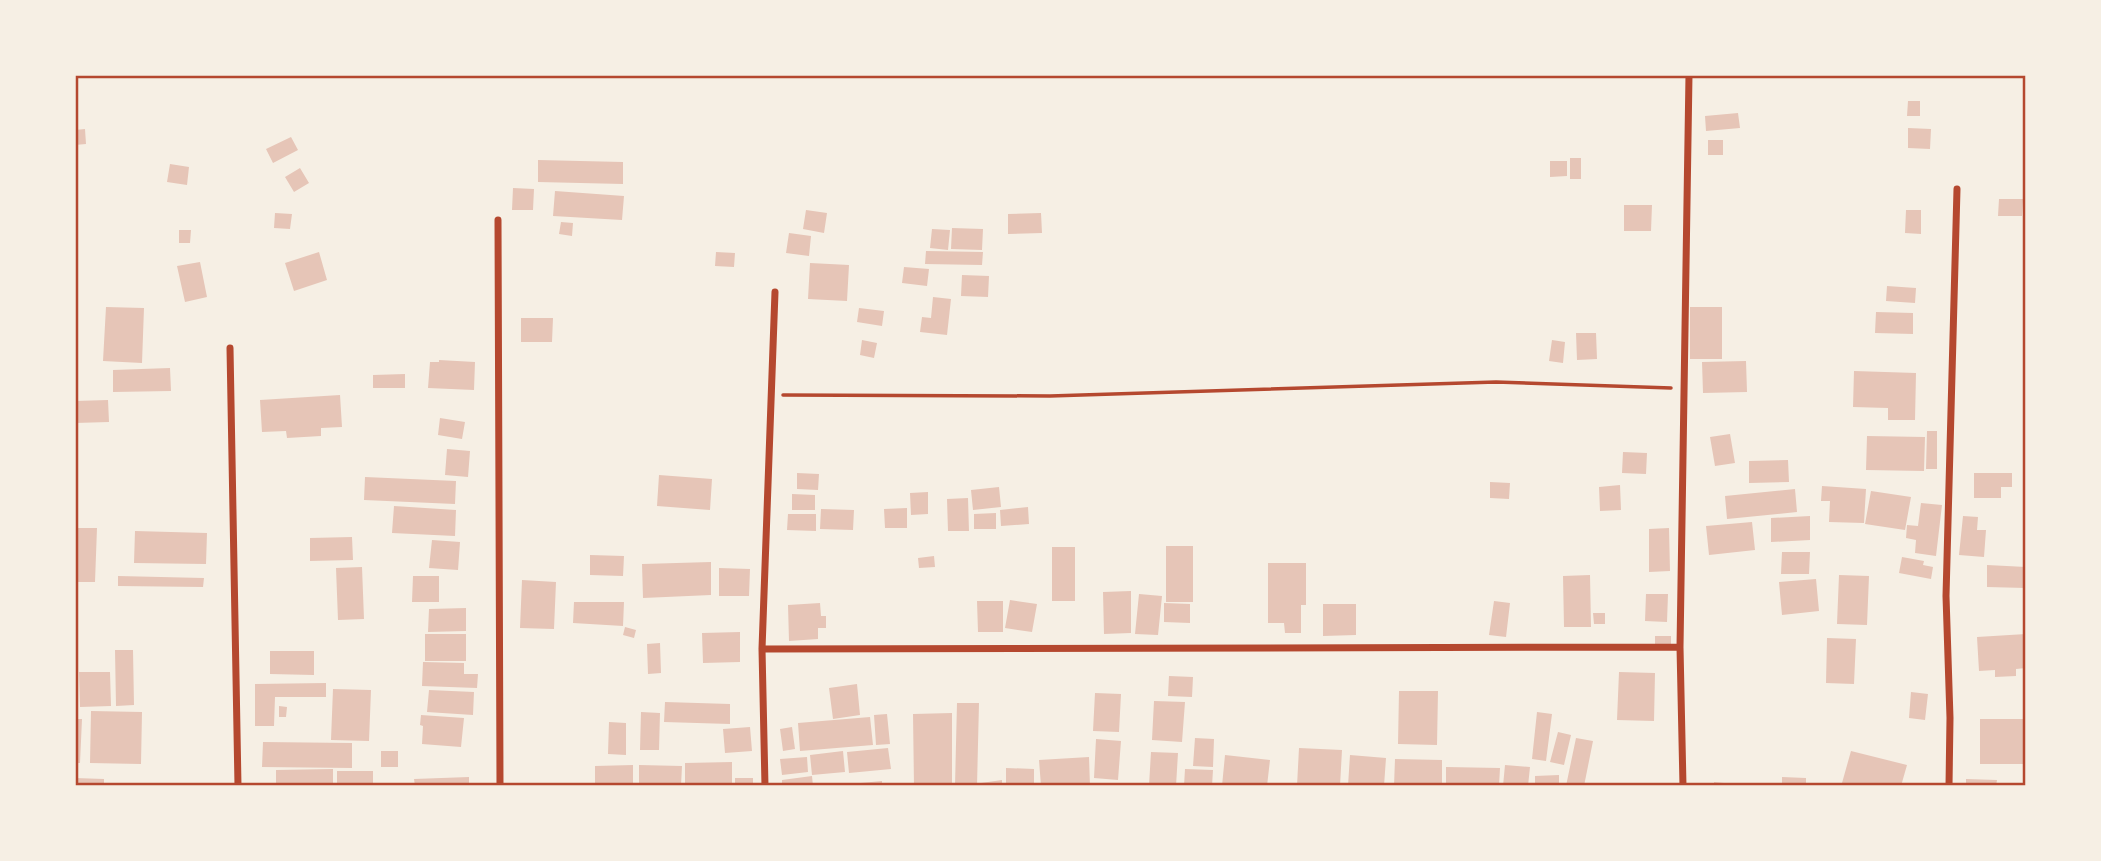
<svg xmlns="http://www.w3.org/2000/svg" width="2101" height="861" viewBox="0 0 2101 861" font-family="Rubik,sans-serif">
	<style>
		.building { fill: #e6c5b7 }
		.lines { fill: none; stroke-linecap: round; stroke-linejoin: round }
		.path { stroke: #b5482f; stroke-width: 3.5 }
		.minor { stroke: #b5482f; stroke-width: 7 }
		.neatline { fill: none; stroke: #b5482f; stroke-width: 2.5 }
	</style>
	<rect width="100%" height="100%" fill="#f6efe4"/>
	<path class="building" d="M 1908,101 L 1920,101 L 1920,116 L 1907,116 Z
		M 1738,113 L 1740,128 L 1706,131 L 1705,116 Z
		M 1908,128 L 1931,129 L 1930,149 L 1908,148 Z
		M 85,129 L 86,144 L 75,145 L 75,130 Z
		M 291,137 L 298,150 L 273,163 L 266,149 Z
		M 1708,140 L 1723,140 L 1723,155 L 1708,155 Z
		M 1570,158 L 1581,158 L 1581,179 L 1570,179 Z
		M 538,160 L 623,162 L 623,184 L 538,182 Z
		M 1550,161 L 1567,161 L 1567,176 L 1550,177 Z
		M 170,164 L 189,167 L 187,185 L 167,182 Z
		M 300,168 L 309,183 L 294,192 L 285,177 Z
		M 513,188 L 534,189 L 533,210 L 512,210 Z
		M 555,191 L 624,196 L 622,220 L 553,216 Z
		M 1999,199 L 2023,199 L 2022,216 L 1998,216 Z
		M 1624,205 L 1652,205 L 1651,231 L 1624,231 Z
		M 806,210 L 827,213 L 824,233 L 803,229 Z
		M 1906,210 L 1921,210 L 1921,234 L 1905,233 Z
		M 275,213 L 292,214 L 290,229 L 274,228 Z
		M 1041,213 L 1042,233 L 1008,234 L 1008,214 Z
		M 561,222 L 573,223 L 572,236 L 559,234 Z
		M 952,228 L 983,229 L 982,250 L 951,249 Z
		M 932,229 L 950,230 L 948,250 L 930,248 Z
		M 179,230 L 191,230 L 190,243 L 179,243 Z
		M 789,233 L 811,236 L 809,256 L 786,253 Z
		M 926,251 L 983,252 L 982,265 L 925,264 Z
		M 319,252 L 327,280 L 294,291 L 285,263 Z
		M 716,252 L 735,253 L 734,267 L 715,266 Z
		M 200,262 L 207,297 L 185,302 L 177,266 Z
		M 810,263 L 849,265 L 847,301 L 808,299 Z
		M 904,267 L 929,269 L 927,286 L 902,283 Z
		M 962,275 L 989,276 L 988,297 L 961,296 Z
		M 1887,286 L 1916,288 L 1915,303 L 1886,301 Z
		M 933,297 L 951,299 L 947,335 L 920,332 L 922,317 L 931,318 Z
		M 106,307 L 144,308 L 142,363 L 103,361 Z
		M 1690,307 L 1722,307 L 1722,359 L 1690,359 Z
		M 859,308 L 884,311 L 882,326 L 857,322 Z
		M 1876,312 L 1913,313 L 1913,334 L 1875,333 Z
		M 521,318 L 553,318 L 552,342 L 521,342 Z
		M 1576,333 L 1596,333 L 1597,359 L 1577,360 Z
		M 862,340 L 877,343 L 874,358 L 860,355 Z
		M 1552,340 L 1565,342 L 1563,363 L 1549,361 Z
		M 439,360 L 475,362 L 474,390 L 428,388 L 430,362 L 439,362 Z
		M 1746,361 L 1747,392 L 1703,393 L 1702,362 Z
		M 170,368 L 171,391 L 113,392 L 113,370 Z
		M 1854,371 L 1916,373 L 1915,420 L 1888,420 L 1888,408 L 1853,407 Z
		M 405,374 L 405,388 L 373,388 L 373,375 Z
		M 340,395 L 342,427 L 321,428 L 321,436 L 287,438 L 286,431 L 262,432 L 260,400 Z
		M 108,400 L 109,422 L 75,423 L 75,401 Z
		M 440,418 L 465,422 L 462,439 L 438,435 Z
		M 1927,431 L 1937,431 L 1937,469 L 1926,469 Z
		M 1730,434 L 1735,463 L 1715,466 L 1710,437 Z
		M 1867,436 L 1925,437 L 1924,471 L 1866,470 Z
		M 447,449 L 470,451 L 468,477 L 445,475 Z
		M 1623,452 L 1647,453 L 1646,474 L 1622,473 Z
		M 1788,460 L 1789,482 L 1749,483 L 1749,461 Z
		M 797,473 L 819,474 L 818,490 L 797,489 Z
		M 1974,473 L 2012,473 L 2012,487 L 2001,487 L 2001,498 L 1974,498 Z
		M 659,475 L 712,479 L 710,510 L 657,506 Z
		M 365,477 L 456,481 L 455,504 L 364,500 Z
		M 1490,482 L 1510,483 L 1509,499 L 1490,498 Z
		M 1620,485 L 1621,510 L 1600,511 L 1599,487 Z
		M 1822,486 L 1866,489 L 1864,523 L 1829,522 L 1830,501 L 1821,501 Z
		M 999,487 L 1001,507 L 973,510 L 971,490 Z
		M 1795,489 L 1797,512 L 1727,519 L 1725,496 Z
		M 1871,491 L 1911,497 L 1905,530 L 1865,524 Z
		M 928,492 L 928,514 L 911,515 L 910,493 Z
		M 792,494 L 815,495 L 815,510 L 792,510 Z
		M 968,498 L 969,531 L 948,531 L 947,499 Z
		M 1921,503 L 1942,505 L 1936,556 L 1915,553 L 1916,540 L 1906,538 L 1907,525 L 1918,526 Z
		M 394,506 L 456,510 L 455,536 L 392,533 Z
		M 1028,507 L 1029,524 L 1001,526 L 1000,510 Z
		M 907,508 L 907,528 L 885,528 L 884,509 Z
		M 821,509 L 854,510 L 853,530 L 820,529 Z
		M 996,513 L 996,529 L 974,529 L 974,514 Z
		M 788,514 L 816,514 L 816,531 L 787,530 Z
		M 1810,516 L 1810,540 L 1771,542 L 1771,518 Z
		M 1963,516 L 1978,517 L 1977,530 L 1986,530 L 1984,557 L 1959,555 Z
		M 1752,522 L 1755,550 L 1709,555 L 1706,526 Z
		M 75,528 L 97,528 L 95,582 L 75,582 Z
		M 1669,528 L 1670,571 L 1649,572 L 1649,529 Z
		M 135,531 L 207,533 L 206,564 L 134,563 Z
		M 352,537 L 353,560 L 310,561 L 310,538 Z
		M 432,540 L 460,542 L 458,570 L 429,568 Z
		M 1166,546 L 1193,546 L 1193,602 L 1166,602 Z
		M 1052,547 L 1075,547 L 1075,601 L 1052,601 Z
		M 1782,552 L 1810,552 L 1809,574 L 1781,574 Z
		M 590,555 L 624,556 L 623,576 L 590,575 Z
		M 934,556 L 935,567 L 919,568 L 918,558 Z
		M 1902,557 L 1924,561 L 1923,565 L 1933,567 L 1931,579 L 1899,573 Z
		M 711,562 L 711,595 L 643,598 L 642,564 Z
		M 1268,563 L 1306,563 L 1306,605 L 1301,605 L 1301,633 L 1285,633 L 1284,623 L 1268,623 Z
		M 1987,565 L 2026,567 L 2026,588 L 1987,587 Z
		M 362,567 L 364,619 L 338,620 L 336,568 Z
		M 719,568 L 750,569 L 749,596 L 719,596 Z
		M 1590,575 L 1591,627 L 1564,627 L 1563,576 Z
		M 1839,575 L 1869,576 L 1867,625 L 1837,624 Z
		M 118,576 L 204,578 L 203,587 L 118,586 Z
		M 413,576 L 439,576 L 439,602 L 412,602 Z
		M 1816,579 L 1819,611 L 1782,615 L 1779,582 Z
		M 522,580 L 556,582 L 554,629 L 520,628 Z
		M 1131,591 L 1131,633 L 1104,634 L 1103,592 Z
		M 1139,594 L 1162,596 L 1158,635 L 1135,634 Z
		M 1646,594 L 1668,594 L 1667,622 L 1645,621 Z
		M 1010,600 L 1037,604 L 1032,632 L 1005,628 Z
		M 977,601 L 1003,601 L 1003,632 L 978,632 Z
		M 1494,601 L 1510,603 L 1506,637 L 1489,635 Z
		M 574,602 L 624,602 L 623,626 L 573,623 Z
		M 820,603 L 821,616 L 826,616 L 826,628 L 818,628 L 818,639 L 789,641 L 788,605 Z
		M 1164,603 L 1190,604 L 1190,623 L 1164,622 Z
		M 1323,604 L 1356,604 L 1356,635 L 1323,636 Z
		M 466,608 L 466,631 L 428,632 L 429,609 Z
		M 1593,613 L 1605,613 L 1605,624 L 1594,624 Z
		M 625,627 L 636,630 L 634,638 L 623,635 Z
		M 740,632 L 740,662 L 703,663 L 702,633 Z
		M 425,634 L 466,634 L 466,661 L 425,661 Z
		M 2026,634 L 2026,668 L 2016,669 L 2016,676 L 1995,677 L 1995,670 L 1979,671 L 1977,637 Z
		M 1655,636 L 1671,636 L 1671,644 L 1655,644 Z
		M 1827,638 L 1856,639 L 1854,684 L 1826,683 Z
		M 660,643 L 661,673 L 648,674 L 647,644 Z
		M 115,650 L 133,650 L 134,705 L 116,706 Z
		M 270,651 L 314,651 L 314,675 L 270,674 Z
		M 423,662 L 464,663 L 464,674 L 478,674 L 477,688 L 422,686 Z
		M 79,672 L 110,672 L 111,706 L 80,707 Z
		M 1619,672 L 1655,673 L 1654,721 L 1617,720 Z
		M 1169,676 L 1193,677 L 1192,697 L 1168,696 Z
		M 326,683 L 326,697 L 275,697 L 274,726 L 255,726 L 255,684 Z
		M 857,684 L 860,715 L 833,719 L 829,688 Z
		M 333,689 L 371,690 L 369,741 L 331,740 Z
		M 429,690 L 474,692 L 473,715 L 427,712 Z
		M 1399,691 L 1438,691 L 1437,745 L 1398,744 Z
		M 1911,692 L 1928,694 L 1925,720 L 1909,718 Z
		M 1095,693 L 1121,694 L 1119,732 L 1093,731 Z
		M 1154,701 L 1185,702 L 1182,742 L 1152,740 Z
		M 665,702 L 730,704 L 730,724 L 664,722 Z
		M 957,703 L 979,703 L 977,786 L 955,786 Z
		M 279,706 L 287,707 L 286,717 L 279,717 Z
		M 91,711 L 142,712 L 141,764 L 90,763 Z
		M 641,712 L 660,713 L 659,750 L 640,750 Z
		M 1537,712 L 1552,714 L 1546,761 L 1532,759 Z
		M 952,713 L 952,786 L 914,786 L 913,714 Z
		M 887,714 L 890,744 L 876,745 L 874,715 Z
		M 421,715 L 464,718 L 461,747 L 422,744 L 423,726 L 420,725 Z
		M 870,717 L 873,745 L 800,751 L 798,723 Z
		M 75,719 L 82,719 L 80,763 L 75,763 Z
		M 1980,719 L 2026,719 L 2026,764 L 1980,764 Z
		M 609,722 L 626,723 L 626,755 L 608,754 Z
		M 750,727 L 752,751 L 725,753 L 723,729 Z
		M 792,727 L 795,749 L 783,751 L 780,729 Z
		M 1558,732 L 1571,735 L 1564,765 L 1550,762 Z
		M 1195,738 L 1214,739 L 1213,767 L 1193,766 Z
		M 1576,738 L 1593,741 L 1584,786 L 1566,786 Z
		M 1096,739 L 1121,741 L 1118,780 L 1094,778 Z
		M 263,742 L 352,743 L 352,768 L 262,767 Z
		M 888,748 L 891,769 L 849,773 L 847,752 Z
		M 1299,748 L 1342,750 L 1340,786 L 1297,786 Z
		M 381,751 L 398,751 L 398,767 L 381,767 Z
		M 843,751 L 845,772 L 812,775 L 810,755 Z
		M 1851,751 L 1907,765 L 1901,786 L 1852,786 L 1842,783 Z
		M 1151,752 L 1178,753 L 1176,786 L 1149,786 Z
		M 1225,755 L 1270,760 L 1267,786 L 1222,786 Z
		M 1350,755 L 1386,758 L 1384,786 L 1348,786 Z
		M 807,757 L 808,772 L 782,775 L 780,759 Z
		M 1089,757 L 1090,786 L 1041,786 L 1039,760 Z
		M 1395,759 L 1442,760 L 1442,786 L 1394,786 Z
		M 732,762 L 732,786 L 685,786 L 685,763 Z
		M 633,765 L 633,786 L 595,786 L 595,766 Z
		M 639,765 L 682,766 L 681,786 L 639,785 Z
		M 1505,765 L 1530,767 L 1528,786 L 1503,786 Z
		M 1446,767 L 1500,768 L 1499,786 L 1446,786 Z
		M 1006,768 L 1034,769 L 1034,786 L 1006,786 Z
		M 333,769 L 333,786 L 276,786 L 276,770 Z
		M 1185,769 L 1213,770 L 1212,786 L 1184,786 Z
		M 337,771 L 373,771 L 373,786 L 337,786 Z
		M 1559,775 L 1559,786 L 1535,786 L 1535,776 Z
		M 812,776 L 813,786 L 782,786 L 782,780 Z
		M 469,777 L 469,786 L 415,786 L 414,779 Z
		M 1782,777 L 1806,778 L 1806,786 L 1782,786 Z
		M 75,778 L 104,779 L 104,786 L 75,786 Z
		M 735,778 L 753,778 L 753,786 L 735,786 Z
		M 1966,779 L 1997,780 L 1996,786 L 1966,786 Z
		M 1002,780 L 1002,786 L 981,786 L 981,783 Z
		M 882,781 L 882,786 L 850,786 L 850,784 Z
		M 1714,782 L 1734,784 L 1734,786 L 1714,786 Z"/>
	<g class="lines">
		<path class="path" d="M 783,395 L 1050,396 L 1496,382 L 1671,388"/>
		<path class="minor" d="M 498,220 L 500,786
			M 230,348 L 238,786
			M 762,649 L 1680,647
			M 765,786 L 762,649 L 775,292
			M 1683,786 L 1680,647 L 1689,75
			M 1949,786 L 1950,718 L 1946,596 L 1957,189"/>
	</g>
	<rect width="2101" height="861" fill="none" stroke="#f6efe4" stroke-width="154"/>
	<rect x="77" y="77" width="1947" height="707" class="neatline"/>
</svg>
